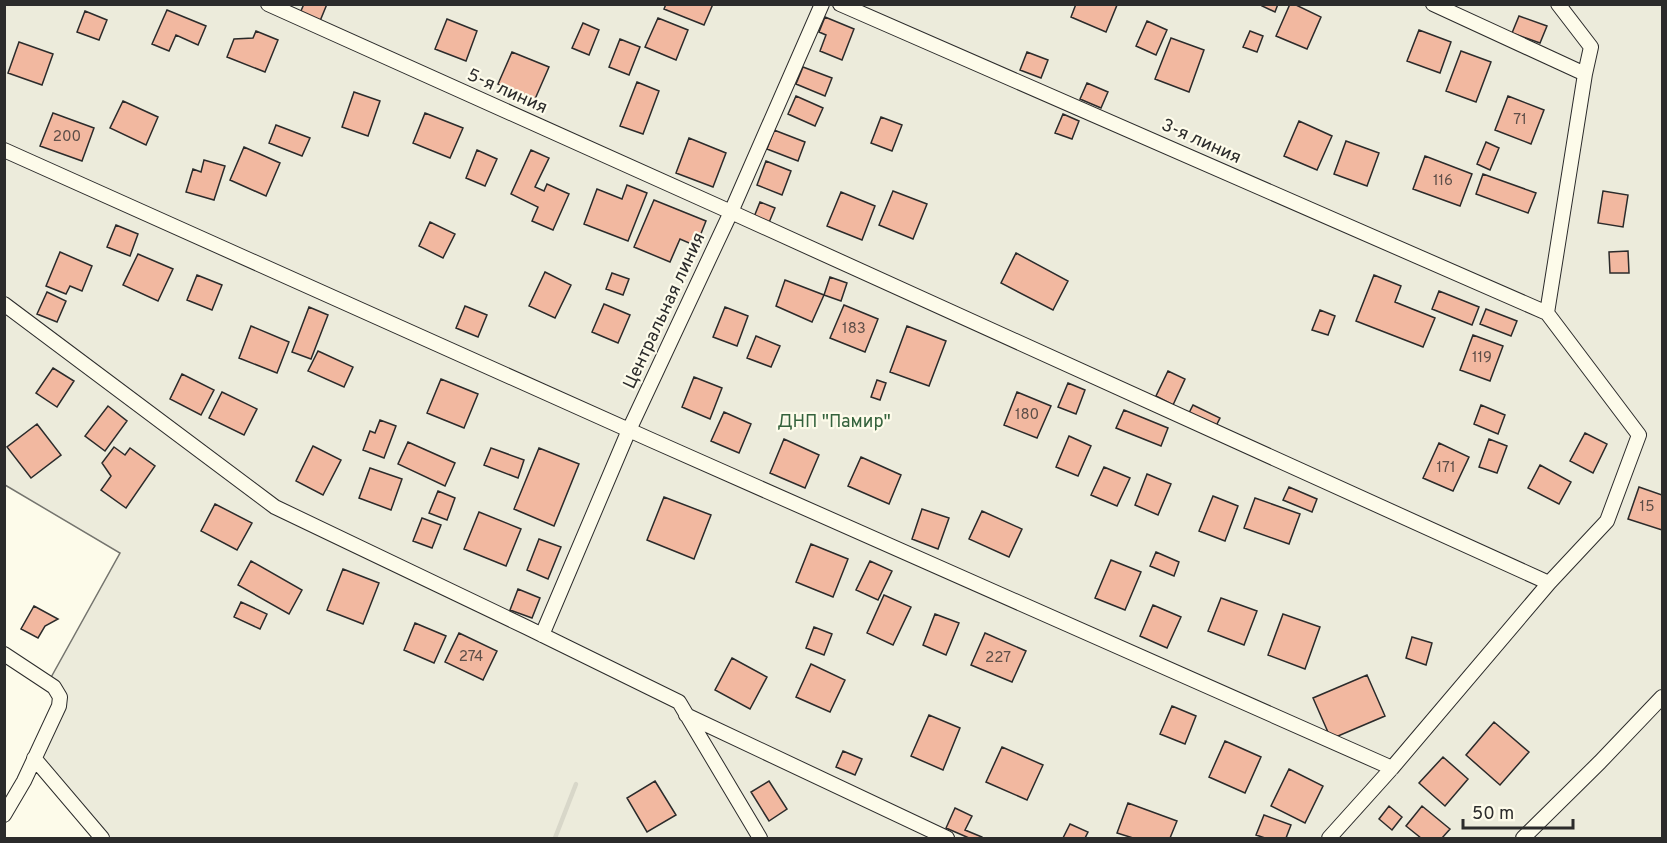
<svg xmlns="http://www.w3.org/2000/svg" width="1667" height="843" viewBox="0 0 1667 843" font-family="Overpass,sans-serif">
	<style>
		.green { fill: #ecebdb; stroke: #74746e; stroke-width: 1.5 }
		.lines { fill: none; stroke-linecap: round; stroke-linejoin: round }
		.stream { stroke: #d8d7c9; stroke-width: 4.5 }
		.building { fill: #f2b8a0; stroke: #2b2b2b; stroke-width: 1.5 }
		.minor-casing { stroke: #2b2b2b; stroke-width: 16 }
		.minor { stroke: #fdfbea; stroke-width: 14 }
		.labels { text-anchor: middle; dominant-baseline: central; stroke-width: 4.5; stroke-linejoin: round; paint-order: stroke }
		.number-label { font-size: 15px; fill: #5d4e48 }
		.street-label { font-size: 18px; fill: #2b2b2b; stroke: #fdfbea }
		.park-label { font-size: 18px; fill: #34623c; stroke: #fdfbea }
	</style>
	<rect width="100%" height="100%" fill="#fdfbea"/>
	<path class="green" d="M 5,5 L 1662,5 L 1662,838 L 102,838 L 37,758 L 59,706 L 49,681 L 120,553 L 5,485 Z"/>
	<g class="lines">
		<path class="stream" d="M 555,838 L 576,784"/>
	</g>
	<path class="building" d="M 304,4 L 327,4 L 320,21 L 300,13 Z
		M 666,4 L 713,4 L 704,25 L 664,9 Z
		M 1076,4 L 1115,4 L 1117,5 L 1106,32 L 1071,17 Z
		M 1263,4 L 1278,4 L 1275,12 L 1262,6 Z
		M 1290,4 L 1294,4 L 1321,17 L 1307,49 L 1276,36 Z
		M 167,10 L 206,26 L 198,45 L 176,35 L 169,51 L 152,44 Z
		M 85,11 L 107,20 L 99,40 L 77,32 Z
		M 1519,16 L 1547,26 L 1540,43 L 1512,33 Z
		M 825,17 L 854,29 L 842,60 L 820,51 L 826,35 L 819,32 Z
		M 658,18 L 688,30 L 676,60 L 645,47 Z
		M 447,19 L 477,31 L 466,61 L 435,49 Z
		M 1147,21 L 1167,30 L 1156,55 L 1136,46 Z
		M 583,23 L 599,30 L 589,55 L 572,48 Z
		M 1419,30 L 1451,42 L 1440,73 L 1407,61 Z
		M 256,31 L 278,40 L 265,72 L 227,57 L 234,39 L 253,38 Z
		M 1250,31 L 1263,36 L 1257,52 L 1243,47 Z
		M 1171,38 L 1204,50 L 1189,92 L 1155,79 Z
		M 620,39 L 640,47 L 629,75 L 609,67 Z
		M 19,42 L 53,54 L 42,85 L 8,73 Z
		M 1461,51 L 1491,62 L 1476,102 L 1446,91 Z
		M 512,52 L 549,67 L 535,99 L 498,84 Z
		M 1027,52 L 1048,60 L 1041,78 L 1020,70 Z
		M 803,67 L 832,78 L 825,96 L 796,84 Z
		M 637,82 L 659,91 L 643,134 L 620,126 Z
		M 1087,83 L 1108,92 L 1101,108 L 1080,99 Z
		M 354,92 L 380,101 L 368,136 L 342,127 Z
		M 796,96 L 823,108 L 815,126 L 788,114 Z
		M 1508,96 L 1544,110 L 1531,144 L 1495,130 Z
		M 123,101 L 158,117 L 146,145 L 110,128 Z
		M 53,113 L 94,128 L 82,161 L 40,146 Z
		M 425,113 L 463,128 L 450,158 L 413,143 Z
		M 1063,114 L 1079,121 L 1072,139 L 1055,133 Z
		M 881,117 L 902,125 L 892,151 L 871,143 Z
		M 1299,121 L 1332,136 L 1317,170 L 1284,156 Z
		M 276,125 L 310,138 L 302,156 L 269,143 Z
		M 774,130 L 805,142 L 798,161 L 767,149 Z
		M 689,138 L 726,153 L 713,187 L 676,173 Z
		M 1346,141 L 1379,153 L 1367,186 L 1334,174 Z
		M 1486,142 L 1499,148 L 1490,170 L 1477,164 Z
		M 244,147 L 280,163 L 266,196 L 230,180 Z
		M 477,150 L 497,159 L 485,186 L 466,178 Z
		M 531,150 L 549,158 L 535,187 L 544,191 L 547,184 L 569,194 L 553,230 L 532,221 L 538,207 L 511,194 Z
		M 1425,156 L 1472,174 L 1460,206 L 1413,189 Z
		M 204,160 L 225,166 L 214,200 L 186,192 L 193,169 L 201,172 Z
		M 766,161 L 791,171 L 782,195 L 757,185 Z
		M 1483,174 L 1536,193 L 1528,213 L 1476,194 Z
		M 627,185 L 647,193 L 628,241 L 584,224 L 597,189 L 622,199 Z
		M 893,191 L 927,204 L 913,239 L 879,225 Z
		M 1603,191 L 1628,195 L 1623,227 L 1598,223 Z
		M 841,192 L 875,206 L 862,240 L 827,226 Z
		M 654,200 L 706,221 L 696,246 L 680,239 L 670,262 L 634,247 Z
		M 760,202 L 775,208 L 768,225 L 754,217 Z
		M 430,222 L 455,234 L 443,258 L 419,246 Z
		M 116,225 L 138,234 L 130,256 L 107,247 Z
		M 1628,251 L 1629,273 L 1610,273 L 1609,252 Z
		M 60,252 L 92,266 L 82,291 L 70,286 L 66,294 L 46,286 Z
		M 1016,253 L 1068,281 L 1053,310 L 1001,283 Z
		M 138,254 L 173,269 L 158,301 L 123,285 Z
		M 545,272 L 571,285 L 555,318 L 529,306 Z
		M 612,273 L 629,279 L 623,295 L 606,289 Z
		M 197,275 L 222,285 L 212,310 L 187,300 Z
		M 1374,275 L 1401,286 L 1395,302 L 1435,318 L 1423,347 L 1356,321 Z
		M 830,277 L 847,283 L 841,301 L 824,295 Z
		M 785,280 L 824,295 L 812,322 L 776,306 Z
		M 1439,291 L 1479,307 L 1472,325 L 1432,309 Z
		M 47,292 L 66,301 L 57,322 L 37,314 Z
		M 604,304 L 630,315 L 618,343 L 592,332 Z
		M 844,305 L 878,319 L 865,352 L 830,338 Z
		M 465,306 L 487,315 L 478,337 L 456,328 Z
		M 309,307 L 328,315 L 311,359 L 292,352 Z
		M 725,307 L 748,316 L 737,346 L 713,337 Z
		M 1486,309 L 1517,321 L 1511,336 L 1480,324 Z
		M 1320,310 L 1335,316 L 1328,335 L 1312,330 Z
		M 251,326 L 289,342 L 277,373 L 239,358 Z
		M 907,326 L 946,341 L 929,386 L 890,372 Z
		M 1473,335 L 1503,346 L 1490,381 L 1460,370 Z
		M 756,336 L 780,346 L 771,367 L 747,358 Z
		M 318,351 L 353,367 L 344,387 L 308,371 Z
		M 53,368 L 74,381 L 57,407 L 36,393 Z
		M 1168,371 L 1185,379 L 1173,405 L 1156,396 Z
		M 182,374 L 214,390 L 201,415 L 170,399 Z
		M 694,377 L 722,388 L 710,419 L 682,407 Z
		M 441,379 L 478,394 L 464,428 L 427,413 Z
		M 877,380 L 886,383 L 880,400 L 871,397 Z
		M 1068,383 L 1085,390 L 1076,414 L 1058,407 Z
		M 222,392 L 257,409 L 244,435 L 209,418 Z
		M 1017,392 L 1051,406 L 1037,438 L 1004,425 Z
		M 1193,405 L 1220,418 L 1216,426 L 1189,413 Z
		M 1481,405 L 1505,415 L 1498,434 L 1474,424 Z
		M 108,406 L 127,421 L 105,451 L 85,436 Z
		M 1124,410 L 1168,428 L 1161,446 L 1116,428 Z
		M 724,412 L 751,424 L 739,453 L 711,441 Z
		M 380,420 L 396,426 L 384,458 L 363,450 L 370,431 L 375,433 Z
		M 37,424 L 61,455 L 31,478 L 7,447 Z
		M 1585,433 L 1607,444 L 1593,473 L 1570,461 Z
		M 1069,436 L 1091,446 L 1078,476 L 1056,467 Z
		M 784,439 L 819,455 L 805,488 L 770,473 Z
		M 1489,439 L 1507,446 L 1497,473 L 1479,467 Z
		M 408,442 L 455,463 L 445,486 L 398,464 Z
		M 1439,443 L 1469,457 L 1453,491 L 1423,478 Z
		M 313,446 L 341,460 L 323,495 L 296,481 Z
		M 114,447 L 125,455 L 130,448 L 155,466 L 126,508 L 101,490 L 111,476 L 102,463 Z
		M 491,448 L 524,460 L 518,478 L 484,465 Z
		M 539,448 L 579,464 L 554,526 L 514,509 Z
		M 861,457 L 901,475 L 889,504 L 848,486 Z
		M 1540,465 L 1571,482 L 1559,504 L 1528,488 Z
		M 1104,467 L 1130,478 L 1117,506 L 1091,495 Z
		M 370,468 L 402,479 L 391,510 L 359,498 Z
		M 1147,474 L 1171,484 L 1158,515 L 1135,505 Z
		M 1289,487 L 1317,499 L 1312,512 L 1283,500 Z
		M 1639,487 L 1662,495 L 1662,530 L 1628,519 Z
		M 438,491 L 455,498 L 447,520 L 429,513 Z
		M 1213,496 L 1238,506 L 1225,541 L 1199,531 Z
		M 664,497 L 711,515 L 694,559 L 647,540 Z
		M 1255,498 L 1300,514 L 1289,544 L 1244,528 Z
		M 215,504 L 252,523 L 237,550 L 201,531 Z
		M 922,509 L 949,518 L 938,549 L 912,539 Z
		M 982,511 L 1022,529 L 1009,557 L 969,539 Z
		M 479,512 L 521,529 L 506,566 L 464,549 Z
		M 422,518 L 441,525 L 432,548 L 413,541 Z
		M 539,539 L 561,547 L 548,579 L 527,570 Z
		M 811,544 L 848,559 L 833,597 L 796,582 Z
		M 1156,552 L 1179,562 L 1174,576 L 1150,566 Z
		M 1111,560 L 1141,572 L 1125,610 L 1095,598 Z
		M 251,561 L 302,590 L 289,614 L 238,585 Z
		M 870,561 L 892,571 L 878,600 L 856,590 Z
		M 343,569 L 379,583 L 363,624 L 327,610 Z
		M 518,589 L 540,598 L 532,618 L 510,610 Z
		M 884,595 L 911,607 L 893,645 L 867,633 Z
		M 1221,598 L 1257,611 L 1244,645 L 1208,631 Z
		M 241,602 L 267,614 L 260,629 L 234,617 Z
		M 1153,605 L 1181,617 L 1167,648 L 1140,636 Z
		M 34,606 L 58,619 L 45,626 L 38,638 L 21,629 Z
		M 935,614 L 959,623 L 946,655 L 923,645 Z
		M 1283,614 L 1320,627 L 1305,669 L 1268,655 Z
		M 415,623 L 446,636 L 434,663 L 404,650 Z
		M 814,627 L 832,634 L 824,655 L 806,648 Z
		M 459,633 L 497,651 L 483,680 L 445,662 Z
		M 985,633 L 1026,651 L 1012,682 L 971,665 Z
		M 1412,637 L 1432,643 L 1426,665 L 1406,658 Z
		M 732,658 L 767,677 L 750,709 L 715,690 Z
		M 811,664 L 845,680 L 830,712 L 796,697 Z
		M 1367,675 L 1385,716 L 1331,739 L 1313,698 Z
		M 1172,706 L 1196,716 L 1185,744 L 1160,734 Z
		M 929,715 L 960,728 L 943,770 L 911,756 Z
		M 1494,722 L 1529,752 L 1500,785 L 1466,755 Z
		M 1225,741 L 1261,757 L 1245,793 L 1209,777 Z
		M 1002,747 L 1043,765 L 1027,800 L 986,782 Z
		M 843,751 L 862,759 L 855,775 L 836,767 Z
		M 1443,757 L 1468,779 L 1445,806 L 1419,783 Z
		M 1289,769 L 1323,786 L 1305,823 L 1271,806 Z
		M 655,781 L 676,815 L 647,832 L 627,798 Z
		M 769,781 L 787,809 L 769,821 L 751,792 Z
		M 1128,803 L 1177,821 L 1170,838 L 1133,838 L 1117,833 Z
		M 1389,806 L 1402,817 L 1392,830 L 1379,819 Z
		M 1422,806 L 1450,829 L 1442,838 L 1421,838 L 1406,826 Z
		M 955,808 L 972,816 L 965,830 L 982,837 L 982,838 L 969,838 L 946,828 Z
		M 1264,815 L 1291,825 L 1286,838 L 1265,838 L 1256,835 Z
		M 1070,824 L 1088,832 L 1085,838 L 1063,838 Z"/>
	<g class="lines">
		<defs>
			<path id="minor" d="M 268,4 L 731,212 L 1549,583
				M 840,4 L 1547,313
				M 1433,4 L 1585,74
				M 4,150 L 649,439 L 1392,768
				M 4,304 L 275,507 L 526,627 L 679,702 L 760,838
				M 542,635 L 629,430 L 731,212 L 822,4
				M 4,654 L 54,687 L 60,697 L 59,706 L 24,781 L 4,815
				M 686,715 L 947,838
				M 34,758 L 102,838
				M 1329,838 L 1392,768 L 1549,583 L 1607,521 L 1639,435 L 1547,313 L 1585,74 L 1591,47 L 1558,4
				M 1523,838 L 1600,762 L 1662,697"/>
		</defs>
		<use href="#minor" class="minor-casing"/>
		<use href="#minor" class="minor"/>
	</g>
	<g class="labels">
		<g class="number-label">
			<text x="1520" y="120">71</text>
			<text x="67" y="137">200</text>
			<text x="1443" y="181">116</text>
			<text x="854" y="329">183</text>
			<text x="1482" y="358">119</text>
			<text x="1027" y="415">180</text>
			<text x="1446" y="468">171</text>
			<text x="1647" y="507">15</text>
			<text x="471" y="657">274</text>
			<text x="998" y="658">227</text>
		</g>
		<g class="street-label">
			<text transform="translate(507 92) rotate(24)">5-я линия</text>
			<text transform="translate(1201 142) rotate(24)">3-я линия</text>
			<text transform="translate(665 311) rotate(-65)">Центральная линия</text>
		</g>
		<g class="park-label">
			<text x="834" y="422">ДНП "Памир"</text>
		</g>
	</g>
	<rect width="1667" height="843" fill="none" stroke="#2b2b2b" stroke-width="12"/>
	<path d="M1463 819v9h110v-9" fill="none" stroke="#2b2b2b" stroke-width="3"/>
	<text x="1472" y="819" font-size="18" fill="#2b2b2b" stroke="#fdfbea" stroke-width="4.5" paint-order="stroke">50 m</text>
</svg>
